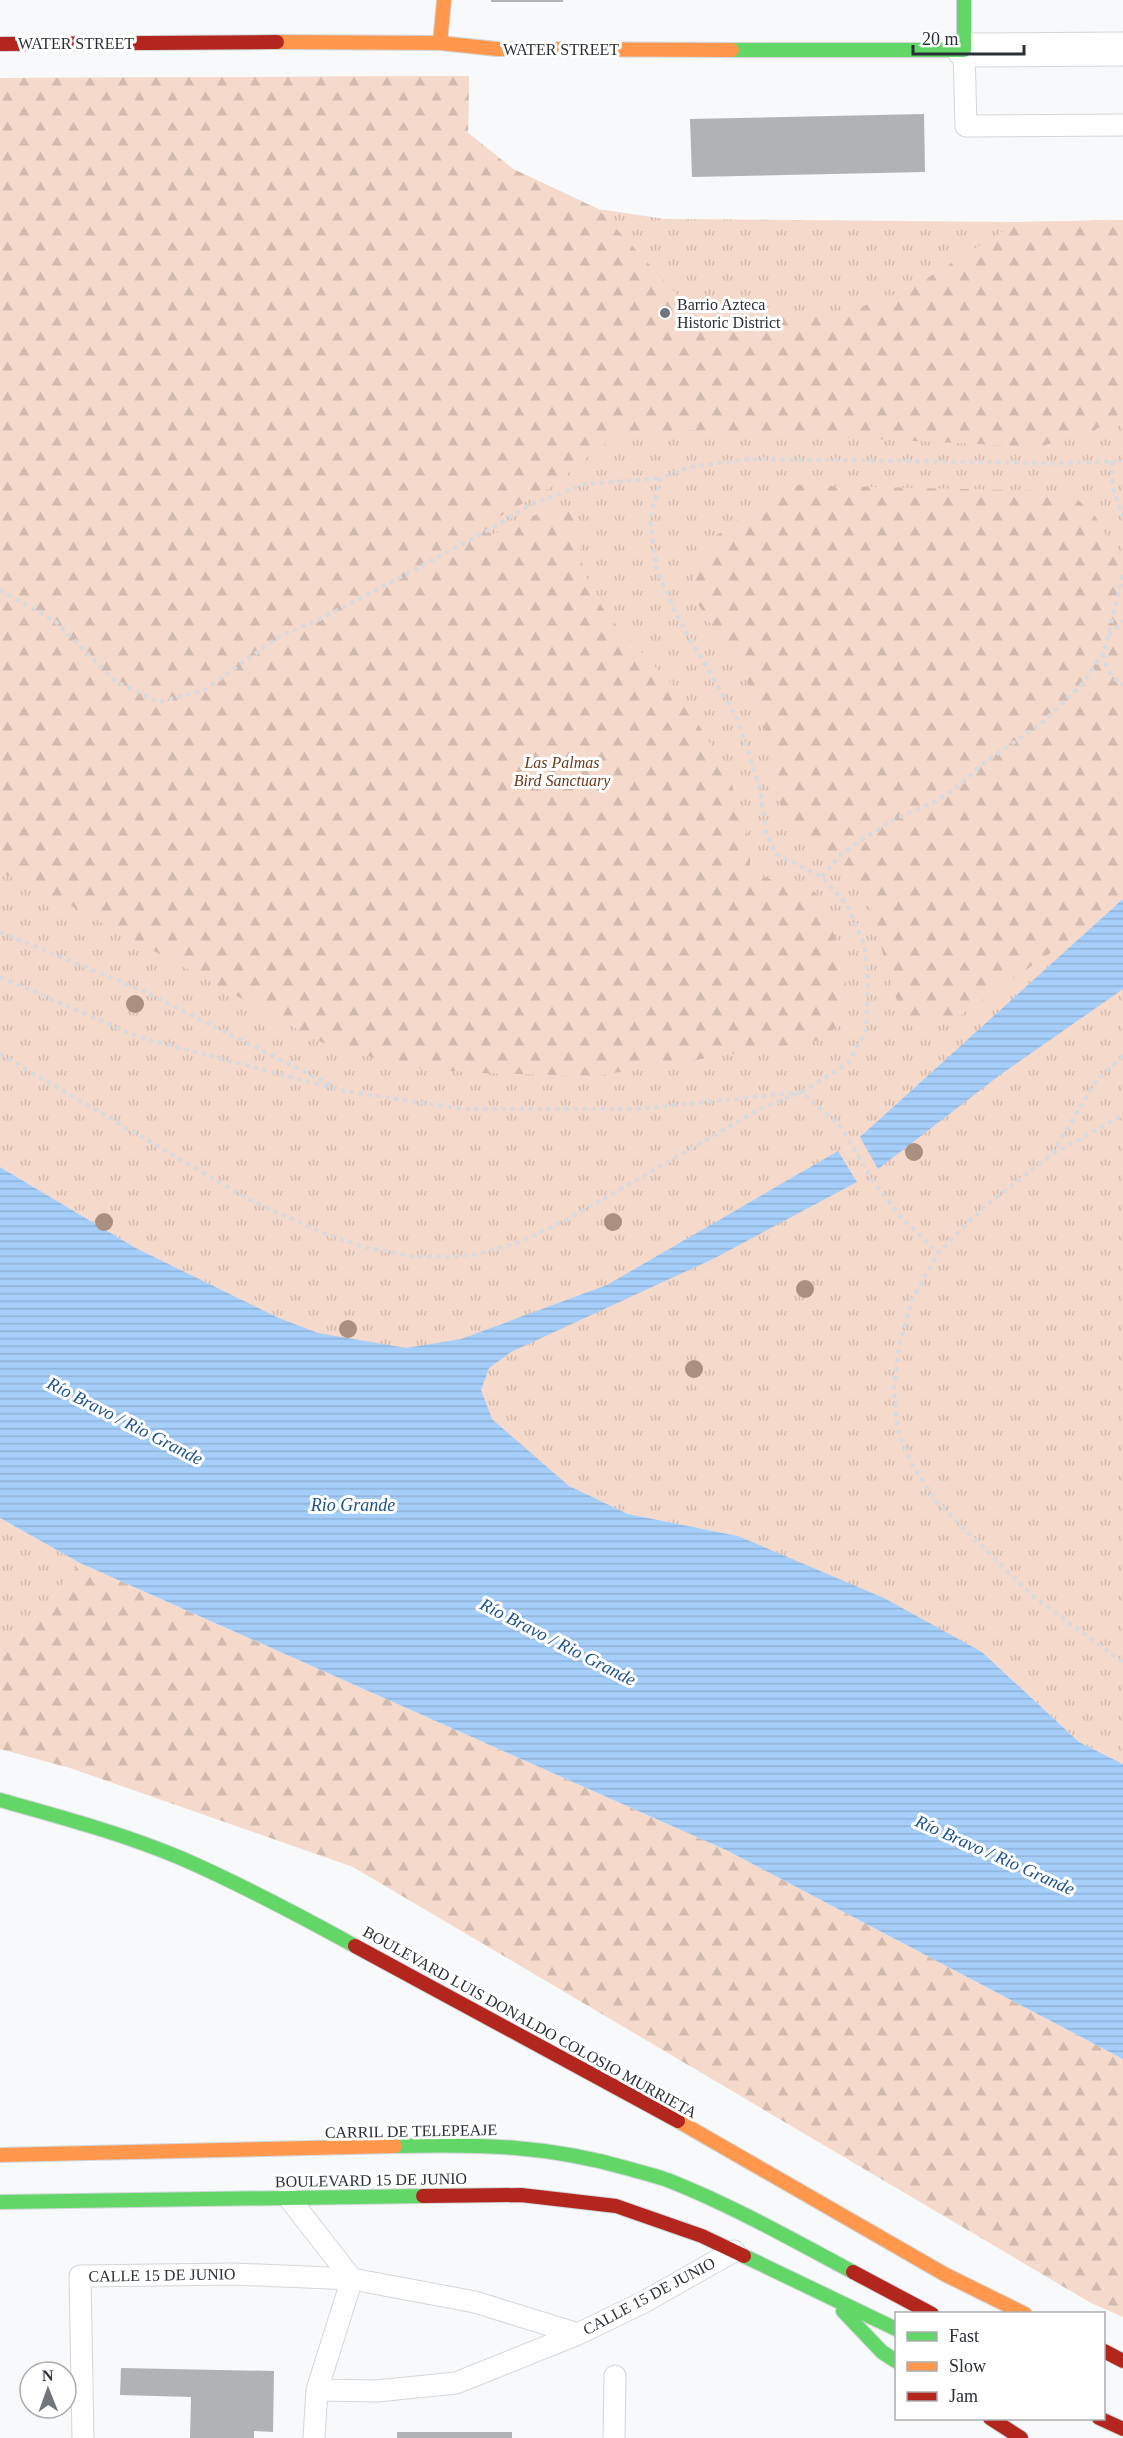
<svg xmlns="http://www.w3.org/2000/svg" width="1123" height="2438" viewBox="0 0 1123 2438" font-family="Georgia,serif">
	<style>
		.grass { fill: url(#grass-tufts) }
		.forest { fill: url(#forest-firs) }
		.water { fill: url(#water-rules) }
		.building { fill: #afb3b6 }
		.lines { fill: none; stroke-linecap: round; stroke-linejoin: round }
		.lane-casing { stroke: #d3d7db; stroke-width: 23 }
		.street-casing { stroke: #d3d7db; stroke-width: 35 }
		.fast-casing { stroke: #d3d7db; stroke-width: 16 }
		.slow-casing { stroke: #d3d7db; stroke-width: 16 }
		.jam-casing { stroke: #d3d7db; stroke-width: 16 }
		.path { stroke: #dadadc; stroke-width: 4; stroke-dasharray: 4.5 4.5; stroke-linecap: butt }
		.lane { stroke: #fefefe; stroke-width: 21 }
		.street { stroke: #fefefe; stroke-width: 33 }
		.fast { stroke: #63d668; stroke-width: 14 }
		.slow { stroke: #ff974d; stroke-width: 14 }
		.jam { stroke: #b3261e; stroke-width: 14 }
		.tree { fill: #ab9080 }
		.poi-dot { fill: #72767c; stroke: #fff; stroke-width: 2 }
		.labels { text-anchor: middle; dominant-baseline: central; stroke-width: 6; stroke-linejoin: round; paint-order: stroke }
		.street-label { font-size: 16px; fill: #2a3037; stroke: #fff }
		.poi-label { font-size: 16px; fill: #2a3037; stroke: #fff; text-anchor: start }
		.park-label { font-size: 16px; font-style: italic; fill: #6c3a1b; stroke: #fff }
		.water-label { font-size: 18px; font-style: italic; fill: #1c528b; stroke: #fff }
	</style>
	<defs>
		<pattern id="grass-tufts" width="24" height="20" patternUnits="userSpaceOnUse" patternTransform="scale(1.5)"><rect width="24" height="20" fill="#f5d9ca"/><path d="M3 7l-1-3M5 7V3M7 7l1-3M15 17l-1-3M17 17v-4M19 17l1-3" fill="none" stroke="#d2bbae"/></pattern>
		<pattern id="forest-firs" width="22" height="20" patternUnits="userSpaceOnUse" patternTransform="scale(1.5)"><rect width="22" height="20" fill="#f5d9ca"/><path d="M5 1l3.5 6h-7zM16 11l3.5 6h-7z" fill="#d2bbae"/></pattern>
		<pattern id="water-rules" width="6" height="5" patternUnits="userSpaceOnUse" patternTransform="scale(1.5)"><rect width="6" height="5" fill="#a6cefa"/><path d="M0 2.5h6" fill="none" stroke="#8fb1d7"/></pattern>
	</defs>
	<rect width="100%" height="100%" fill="#f7f9fb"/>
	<path class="grass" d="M 469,76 L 468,133 L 513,169 L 598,209 L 665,219 L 1018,222 L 1123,220 L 1123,1764 L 1079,1742 L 982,1652 L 738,1536 L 628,1514 L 568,1486 L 279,1318 L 136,1248 L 0,1167 L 0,78 Z
		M 0,1518 L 80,1563 L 0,1661 Z"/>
	<path class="forest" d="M 469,76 L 468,133 L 513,169 L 598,209 L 686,304 L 757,318 L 843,313 L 906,291 L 1018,222 L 1123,220 L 1123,412 L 1092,432 L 1038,447 L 691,430 L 617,436 L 590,455 L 553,486 L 499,517 L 489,536 L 542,512 L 576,506 L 583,571 L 606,614 L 674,687 L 727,769 L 750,843 L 750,870 L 778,883 L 815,892 L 832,923 L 846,983 L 842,1024 L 815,1041 L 595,1076 L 477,1073 L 405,1067 L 323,1043 L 27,882 L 0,873 L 0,78 Z
		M 786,485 L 1046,491 L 1077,499 L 1095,516 L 1119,558 L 1123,559 L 1123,899 L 1099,919 L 961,1015 L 926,1022 L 906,1018 L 894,994 L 869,902 L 856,874 L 827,853 L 799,838 L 782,814 L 765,730 L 746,680 L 694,598 L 694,578 L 710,540 Z
		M 80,1563 L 726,1850 L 1123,2059 L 1123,2317 L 1091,2303 L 353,1867 L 70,1768 L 0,1749 L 0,1661 Z"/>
	<path class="water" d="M 1123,899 L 1123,989 L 1000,1075 L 878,1169 L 860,1137 Z
		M 838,1151 L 857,1182 L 715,1258 L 511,1352 L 489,1368 L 481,1390 L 492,1419 L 569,1486 L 628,1514 L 738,1536 L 884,1598 L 982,1652 L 1079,1742 L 1123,1764 L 1123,2059 L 726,1850 L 80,1563 L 0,1518 L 0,1167 L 136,1248 L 279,1318 L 318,1333 L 406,1348 L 461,1339 L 607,1285 Z"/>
	<path class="building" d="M 491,0 L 563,0 L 563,2 L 491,2 Z
		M 924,114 L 925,172 L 692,177 L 690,119 Z
		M 121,2368 L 274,2371 L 273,2432 L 254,2431 L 254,2438 L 190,2438 L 191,2397 L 120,2395 Z
		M 397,2432 L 512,2432 L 512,2438 L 397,2438 Z"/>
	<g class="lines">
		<defs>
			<path id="lane" d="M 964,50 L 966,126 L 1123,125
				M 288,2197 L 352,2279 L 475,2302 L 578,2334 L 644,2302 L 734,2251
				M 317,2390 L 377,2391 L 456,2383 L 578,2334
				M 83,2438 L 80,2276 L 234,2274 L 352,2279 L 317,2390 L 314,2438
				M 614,2438 L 615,2376"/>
			<path id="street" d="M 964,50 L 1123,49"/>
			<path id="fast" d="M 732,50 L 964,50 L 964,0
				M 0,1800 C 61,1817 124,1834 183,1859 C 242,1885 299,1915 355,1946
				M 395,2146 C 480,2144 547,2145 630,2169 C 643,2173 657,2176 670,2181 C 733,2206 793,2240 853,2272
				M 0,2202 L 423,2196
				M 744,2256 L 896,2329
				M 843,2311 L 882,2352 L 896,2361"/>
			<path id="slow" d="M 277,42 L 440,43 L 497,49 L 732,50
				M 440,43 L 444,0
				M 678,2121 L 946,2275 L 1025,2314
				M 0,2155 L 395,2146"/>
			<path id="jam" d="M 0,44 L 277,42
				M 355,1946 L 678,2121
				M 423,2196 L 521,2195 L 616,2206 L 702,2236 L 744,2256
				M 853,2272 L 932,2314
				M 1104,2351 L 1123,2361
				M 990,2418 L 1021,2438
				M 1099,2418 L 1123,2429"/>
		</defs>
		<use href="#lane" class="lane-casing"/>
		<use href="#street" class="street-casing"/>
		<use href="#fast" class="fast-casing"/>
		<use href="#slow" class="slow-casing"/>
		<use href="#jam" class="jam-casing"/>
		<path class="path" d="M 1112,461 L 1113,488 L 1123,516
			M 1123,575 L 1104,652 C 1105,667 1110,677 1123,685
			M 0,590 L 55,621 L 115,681 L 158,702 L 203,691 L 280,636 L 318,620 L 361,598 L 487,531 L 532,504 L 585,484 L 661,478
			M 1109,635 L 1123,621
			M 822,877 L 843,852 L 893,820 L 932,803 L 959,786 L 981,765 L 1043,722 L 1082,684 L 1104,652
			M 0,932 L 141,990 L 335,1087
			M 0,977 L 139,1037 L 344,1091 L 464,1109 L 636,1109 L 802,1092 L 841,1127 L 873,1181 L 901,1217 L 938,1253
			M 0,1054 L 250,1200 L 323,1233 L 363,1247 L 412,1256 L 447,1257 L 479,1254 L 522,1241 L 570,1218 L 760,1109 L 802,1092 L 848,1063 L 866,1032 L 868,976 L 864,944 L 847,905 L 822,877 L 776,854 L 766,832 L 760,789 L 738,720 L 678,618 L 656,567 L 650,517 L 661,478 L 690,467 L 748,459 L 1056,463 L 1123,461
			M 1123,1056 L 1096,1081 L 1052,1154 L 983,1208 L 938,1253 L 912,1300 L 899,1345 L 894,1388 L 897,1427 L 911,1463 L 936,1501 L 1034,1597 L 1123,1662
			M 1053,1154 L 1123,1115"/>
		<use href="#lane" class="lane"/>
		<use href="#street" class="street"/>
		<use href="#fast" class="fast"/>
		<use href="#slow" class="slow"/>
		<use href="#jam" class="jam"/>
	</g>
	<g class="tree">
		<circle cx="135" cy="1004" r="9"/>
		<circle cx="914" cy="1152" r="9"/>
		<circle cx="104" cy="1222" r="9"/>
		<circle cx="613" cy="1222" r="9"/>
		<circle cx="805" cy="1289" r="9"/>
		<circle cx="348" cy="1329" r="9"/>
		<circle cx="694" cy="1369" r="9"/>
	</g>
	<circle class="poi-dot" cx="665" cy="313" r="6"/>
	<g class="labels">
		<g class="street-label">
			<text x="76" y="43">WATER STREET</text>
			<text x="561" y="49">WATER STREET</text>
			<text transform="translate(530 2022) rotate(29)">BOULEVARD LUIS DONALDO COLOSIO MURRIETA</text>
			<text transform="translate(411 2131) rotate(-1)">CARRIL DE TELEPEAJE</text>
			<text transform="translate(371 2180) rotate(-1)">BOULEVARD 15 DE JUNIO</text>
			<text transform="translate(162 2275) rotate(-1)">CALLE 15 DE JUNIO</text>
			<text transform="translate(649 2296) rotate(-28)">CALLE 15 DE JUNIO</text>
		</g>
		<g class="poi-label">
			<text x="677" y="304">Barrio Azteca<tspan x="677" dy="18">Historic District</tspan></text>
		</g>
		<g class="park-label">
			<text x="562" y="762">Las Palmas<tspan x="562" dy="18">Bird Sanctuary</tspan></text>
		</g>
		<g class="water-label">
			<text transform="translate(125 1421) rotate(27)">Río Bravo / Rio Grande</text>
			<text x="353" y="1505">Rio Grande</text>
			<text transform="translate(558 1642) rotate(27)">Río Bravo / Rio Grande</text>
			<text transform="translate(995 1855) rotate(24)">Río Bravo / Rio Grande</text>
		</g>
	</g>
	<rect x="895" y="2312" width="210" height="108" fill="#ffffff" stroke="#aaacaf" stroke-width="1.5"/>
	<rect x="907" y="2332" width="30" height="9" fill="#63d668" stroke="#aaacaf" stroke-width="1.5"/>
	<text x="949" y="2342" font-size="18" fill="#2a3037">Fast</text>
	<rect x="907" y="2362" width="30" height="9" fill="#ff974d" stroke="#aaacaf" stroke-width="1.5"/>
	<text x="949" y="2372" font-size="18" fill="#2a3037">Slow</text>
	<rect x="907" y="2392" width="30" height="9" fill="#b3261e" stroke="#aaacaf" stroke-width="1.5"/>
	<text x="949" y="2402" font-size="18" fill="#2a3037">Jam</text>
	<g transform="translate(48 2390) rotate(359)"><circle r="28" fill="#ffffff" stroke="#aaacaf" stroke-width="1.5"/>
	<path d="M0-4.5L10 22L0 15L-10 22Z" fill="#72767c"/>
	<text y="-9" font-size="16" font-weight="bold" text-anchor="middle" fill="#2a3037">N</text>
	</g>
	<path d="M913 45v9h111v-9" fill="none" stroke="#2a3037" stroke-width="3"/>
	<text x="922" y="45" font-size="18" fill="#2a3037" stroke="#ffffff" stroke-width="4.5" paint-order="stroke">20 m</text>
</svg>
